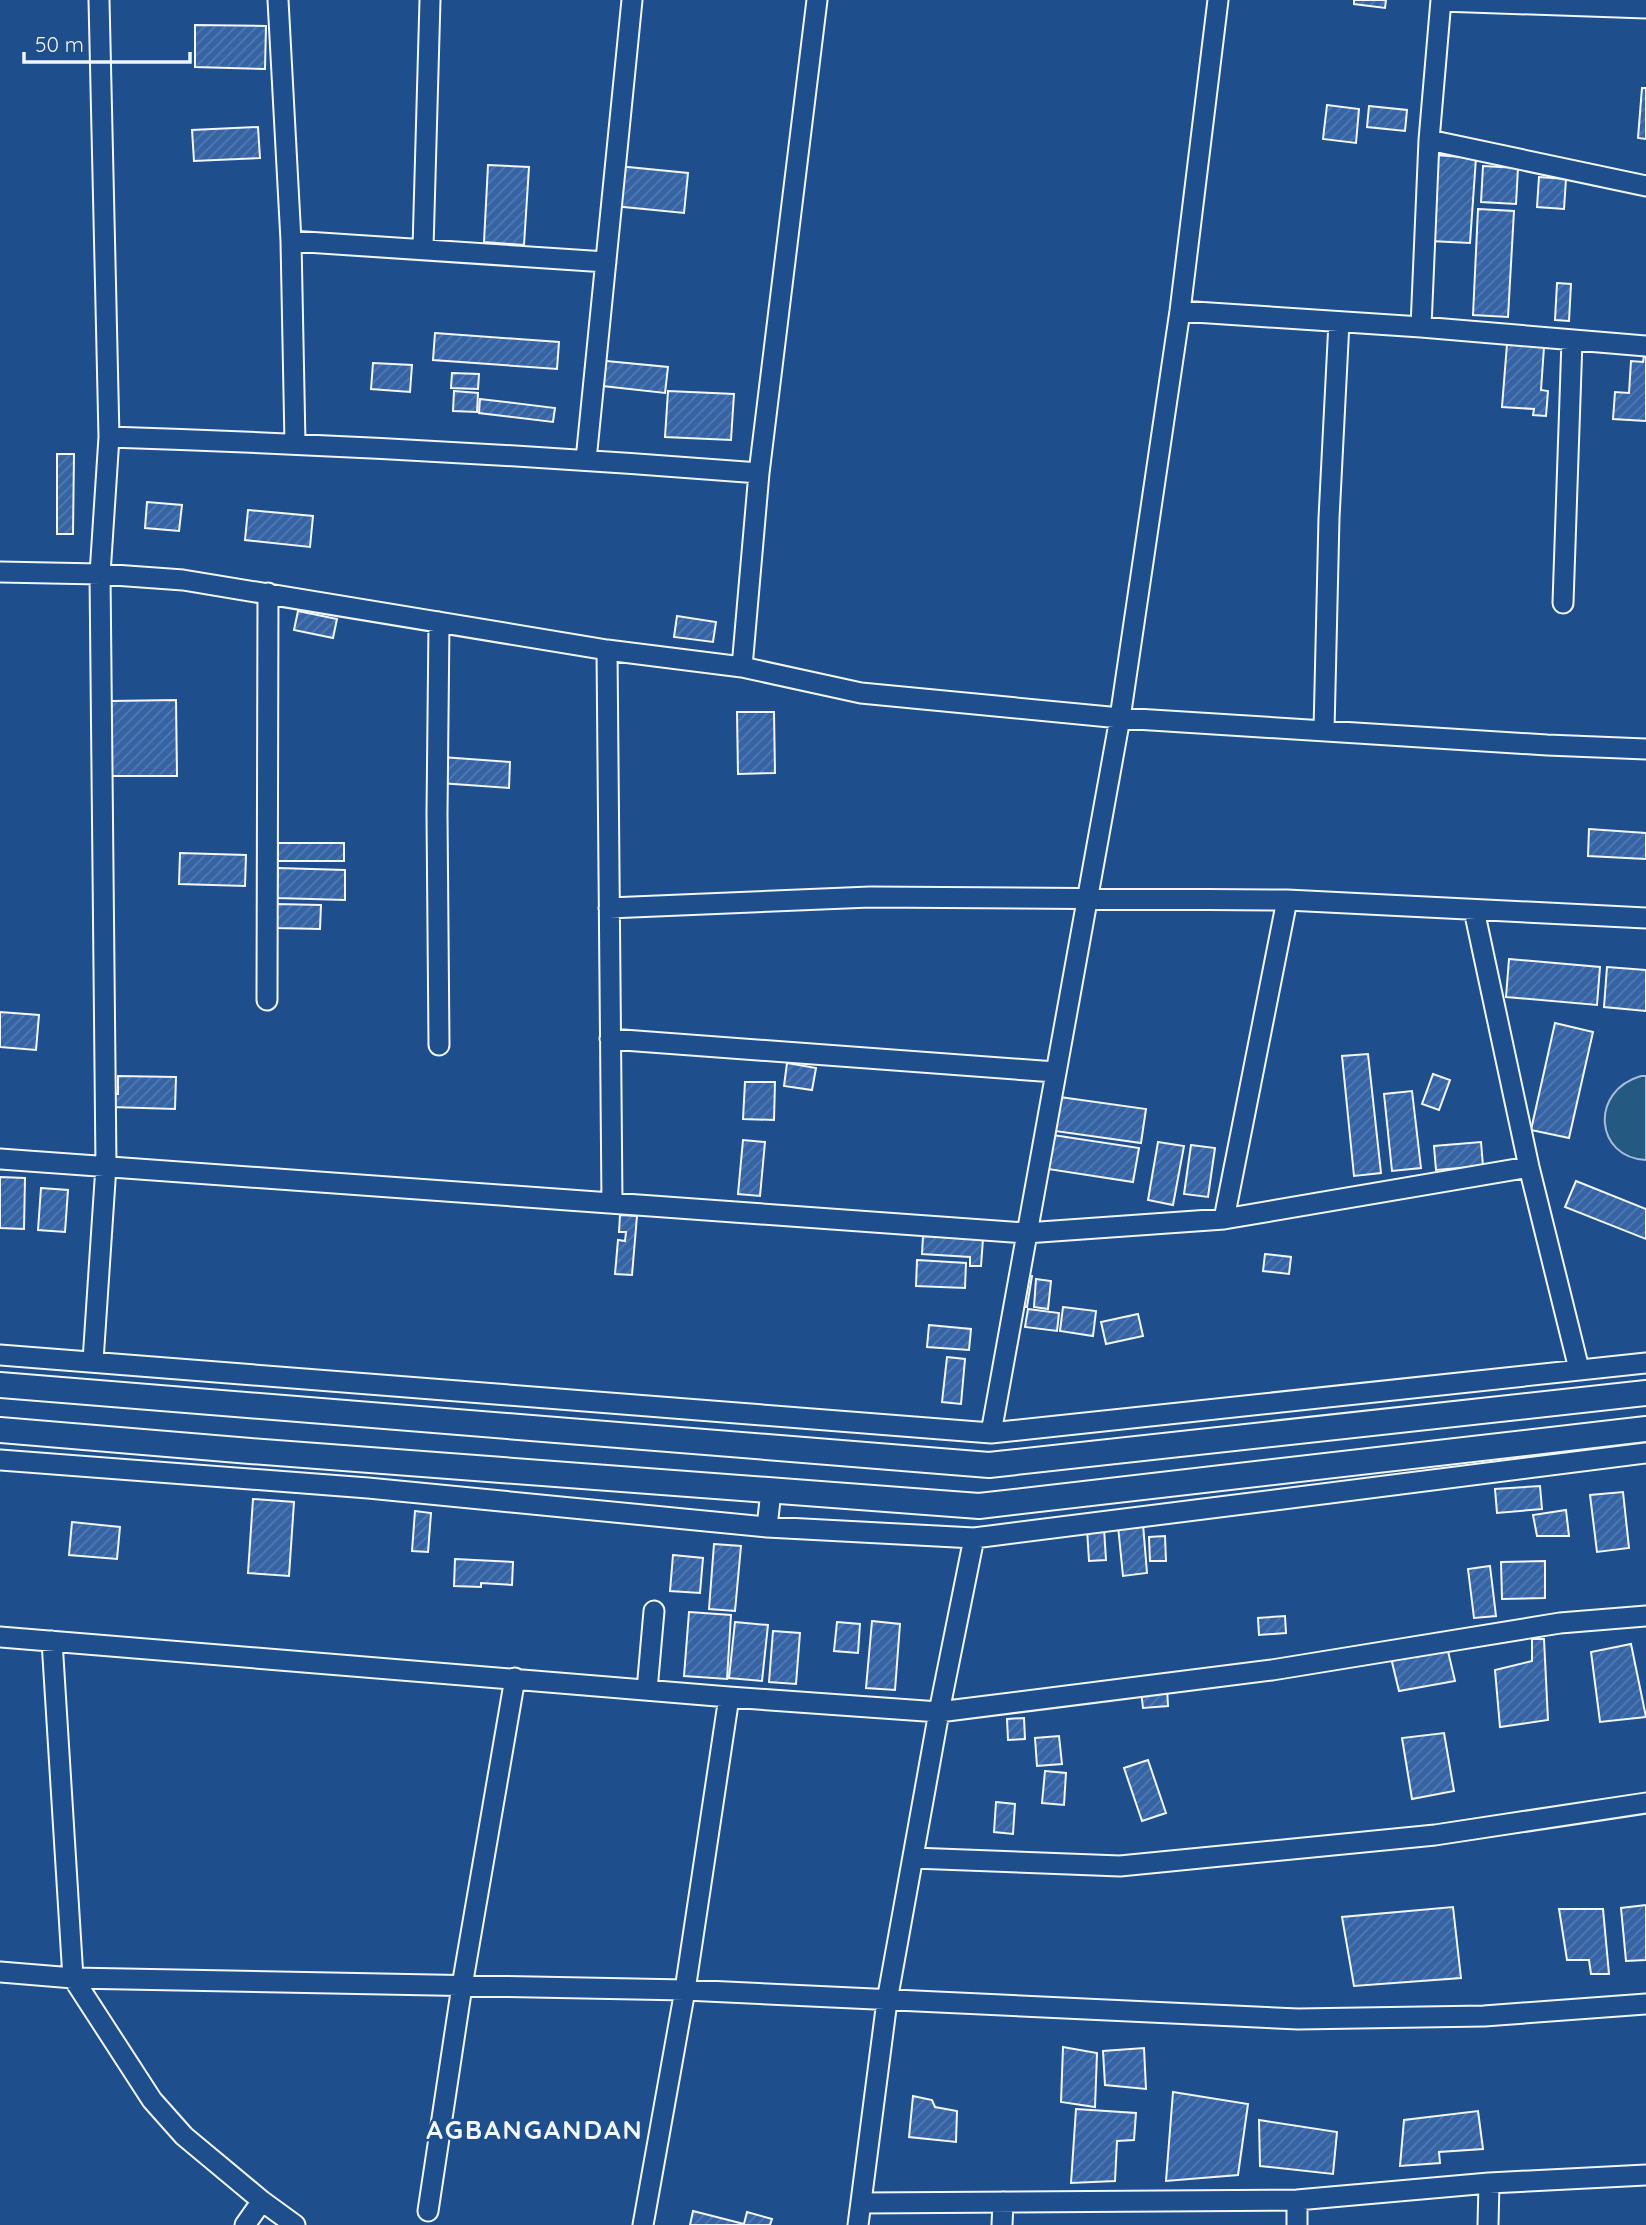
<svg xmlns="http://www.w3.org/2000/svg" width="1646" height="2225" viewBox="0 0 1646 2225" font-family="Quicksand,sans-serif">
	<style>
		.grass { fill: #245a82; stroke: #a8bbd7; stroke-width: 2 }
		.building { fill: url(#building-hatch); stroke: #f2f6ff; stroke-width: 2 }
		.lines { fill: none; stroke-linecap: round; stroke-linejoin: round }
		.minor-casing { stroke: #f2f6ff; stroke-width: 23 }
		.tertiary-casing { stroke: #f2f6ff; stroke-width: 28 }
		.minor { stroke: #1f4e8c; stroke-width: 19 }
		.tertiary { stroke: #1f4e8c; stroke-width: 24 }
		.labels { text-anchor: middle; dominant-baseline: central; stroke-width: 5; stroke-linejoin: round; paint-order: stroke }
		.district-label { font-size: 26px; font-weight: bold; letter-spacing: 2px; fill: #f2f6ff; stroke: #1f4e8c }
	</style>
	<defs>
		<pattern id="building-hatch" width="6" height="6" patternUnits="userSpaceOnUse" patternTransform="scale(1.75)"><rect width="6" height="6" fill="#3563a3"/><path d="M-1 1l2-2M0 6l6-6M5 7l2-2" fill="none" stroke="#537ab1"/></pattern>
	</defs>
	<rect width="100%" height="100%" fill="#1f4e8c"/>
	<path class="grass" d="M 1641,1076 L 1646,1076 L 1646,1160 C 1595,1158 1589,1091 1641,1076 Z"/>
	<path class="building" d="M 1354,0 L 1386,0 L 1385,8 L 1354,4 Z
		M 195,25 L 266,26 L 265,69 L 195,67 Z
		M 1642,88 L 1646,88 L 1646,139 L 1638,138 Z
		M 1327,105 L 1359,109 L 1356,143 L 1323,139 Z
		M 1369,106 L 1407,110 L 1405,131 L 1367,127 Z
		M 258,127 L 260,158 L 194,161 L 192,130 Z
		M 1435,155 L 1476,158 L 1470,243 L 1430,241 Z
		M 488,165 L 529,167 L 524,245 L 484,242 Z
		M 618,166 L 688,173 L 684,213 L 614,206 Z
		M 1483,166 L 1518,168 L 1516,204 L 1481,202 Z
		M 1539,177 L 1566,179 L 1564,209 L 1537,207 Z
		M 1478,209 L 1514,211 L 1508,317 L 1473,315 Z
		M 1557,283 L 1571,284 L 1569,321 L 1555,320 Z
		M 435,333 L 559,342 L 557,369 L 433,360 Z
		M 1507,344 L 1544,347 L 1541,390 L 1548,391 L 1546,416 L 1533,415 L 1534,409 L 1502,407 Z
		M 1644,356 L 1646,356 L 1646,421 L 1613,419 L 1615,392 L 1629,393 L 1631,361 L 1643,362 Z
		M 596,360 L 668,367 L 665,393 L 594,385 Z
		M 373,363 L 412,365 L 410,392 L 371,389 Z
		M 452,373 L 479,374 L 478,389 L 451,388 Z
		M 454,391 L 478,393 L 477,412 L 453,411 Z
		M 668,391 L 734,394 L 731,440 L 665,437 Z
		M 480,399 L 555,408 L 553,422 L 479,413 Z
		M 57,454 L 74,454 L 73,534 L 57,534 Z
		M 147,502 L 182,505 L 179,531 L 145,528 Z
		M 248,510 L 313,516 L 310,547 L 245,540 Z
		M 298,611 L 337,619 L 333,638 L 294,630 Z
		M 677,616 L 716,622 L 713,642 L 674,637 Z
		M 176,700 L 177,776 L 112,776 L 111,701 Z
		M 737,712 L 774,712 L 775,773 L 738,774 Z
		M 442,757 L 510,762 L 509,788 L 440,783 Z
		M 1589,829 L 1646,833 L 1646,859 L 1588,856 Z
		M 278,843 L 344,843 L 344,861 L 278,861 Z
		M 180,853 L 246,855 L 245,886 L 179,884 Z
		M 278,868 L 345,870 L 345,900 L 277,898 Z
		M 276,904 L 321,905 L 320,929 L 276,928 Z
		M 1509,959 L 1600,967 L 1597,1005 L 1506,997 Z
		M 1607,967 L 1646,970 L 1646,1011 L 1604,1007 Z
		M 0,1012 L 39,1015 L 36,1050 L 0,1047 Z
		M 1555,1023 L 1593,1032 L 1569,1138 L 1531,1130 Z
		M 1368,1054 L 1381,1173 L 1354,1176 L 1342,1056 Z
		M 787,1063 L 816,1068 L 812,1090 L 784,1086 Z
		M 1433,1074 L 1450,1080 L 1439,1110 L 1422,1104 Z
		M 118,1076 L 176,1077 L 175,1109 L 110,1107 L 110,1094 L 118,1094 Z
		M 745,1082 L 775,1082 L 774,1120 L 743,1119 Z
		M 1412,1091 L 1421,1168 L 1392,1171 L 1384,1094 Z
		M 1060,1097 L 1146,1109 L 1141,1143 L 1055,1131 Z
		M 1053,1135 L 1139,1148 L 1133,1182 L 1048,1169 Z
		M 743,1140 L 765,1142 L 760,1196 L 738,1194 Z
		M 1158,1142 L 1184,1146 L 1173,1205 L 1148,1200 Z
		M 1481,1142 L 1483,1166 L 1436,1170 L 1434,1146 Z
		M 1191,1145 L 1215,1148 L 1208,1197 L 1184,1194 Z
		M 0,1177 L 25,1178 L 24,1229 L 0,1228 Z
		M 1576,1181 L 1646,1209 L 1646,1239 L 1565,1207 Z
		M 41,1188 L 68,1190 L 65,1232 L 38,1230 Z
		M 620,1215 L 637,1216 L 632,1275 L 615,1274 L 618,1240 L 625,1241 L 626,1232 L 619,1232 Z
		M 923,1236 L 983,1239 L 981,1266 L 970,1266 L 970,1257 L 922,1254 Z
		M 1265,1254 L 1291,1257 L 1289,1274 L 1263,1271 Z
		M 917,1260 L 966,1263 L 965,1288 L 916,1286 Z
		M 1012,1273 L 1032,1276 L 1027,1307 L 1007,1304 Z
		M 1036,1279 L 1051,1281 L 1048,1309 L 1034,1307 Z
		M 1063,1307 L 1096,1311 L 1093,1336 L 1060,1331 Z
		M 1028,1309 L 1059,1313 L 1057,1331 L 1025,1327 Z
		M 1138,1314 L 1143,1336 L 1106,1344 L 1101,1322 Z
		M 929,1325 L 971,1329 L 969,1350 L 927,1347 Z
		M 947,1357 L 965,1359 L 961,1404 L 942,1402 Z
		M 1540,1486 L 1542,1509 L 1497,1513 L 1495,1489 Z
		M 1623,1492 L 1629,1548 L 1597,1552 L 1590,1495 Z
		M 253,1499 L 294,1502 L 289,1576 L 248,1573 Z
		M 1566,1510 L 1569,1536 L 1537,1536 L 1533,1515 Z
		M 415,1511 L 431,1513 L 428,1552 L 412,1551 Z
		M 72,1522 L 120,1527 L 117,1559 L 69,1555 Z
		M 1143,1524 L 1147,1573 L 1123,1576 L 1118,1526 Z
		M 1104,1528 L 1106,1560 L 1089,1561 L 1087,1529 Z
		M 1165,1536 L 1166,1561 L 1150,1561 L 1149,1537 Z
		M 714,1544 L 741,1546 L 735,1611 L 709,1609 Z
		M 673,1555 L 703,1558 L 700,1593 L 670,1591 Z
		M 455,1559 L 513,1562 L 512,1585 L 481,1583 L 481,1587 L 454,1586 Z
		M 1545,1561 L 1545,1598 L 1502,1599 L 1501,1562 Z
		M 1490,1566 L 1496,1616 L 1474,1618 L 1468,1569 Z
		M 689,1612 L 731,1615 L 727,1679 L 684,1676 Z
		M 1285,1616 L 1286,1633 L 1259,1635 L 1258,1618 Z
		M 872,1621 L 900,1624 L 895,1690 L 866,1688 Z
		M 735,1622 L 768,1625 L 762,1681 L 729,1678 Z
		M 837,1622 L 860,1624 L 858,1653 L 834,1651 Z
		M 773,1631 L 800,1633 L 796,1684 L 769,1682 Z
		M 1532,1639 L 1544,1639 L 1548,1720 L 1500,1727 L 1495,1670 L 1532,1661 Z
		M 1631,1644 L 1646,1717 L 1600,1722 L 1591,1652 Z
		M 1447,1647 L 1455,1681 L 1399,1691 L 1391,1658 Z
		M 1167,1688 L 1168,1706 L 1143,1708 L 1141,1691 Z
		M 1024,1718 L 1025,1739 L 1008,1740 L 1007,1719 Z
		M 1444,1733 L 1454,1791 L 1412,1799 L 1402,1738 Z
		M 1059,1736 L 1062,1764 L 1037,1766 L 1035,1738 Z
		M 1148,1760 L 1166,1813 L 1142,1821 L 1124,1768 Z
		M 1045,1771 L 1066,1773 L 1064,1805 L 1042,1803 Z
		M 996,1802 L 1015,1804 L 1013,1834 L 994,1832 Z
		M 1646,1905 L 1646,1960 L 1626,1961 L 1621,1908 Z
		M 1453,1907 L 1461,1978 L 1354,1986 L 1342,1917 Z
		M 1559,1909 L 1603,1909 L 1609,1974 L 1591,1974 L 1589,1960 L 1567,1960 Z
		M 1063,2047 L 1097,2053 L 1095,2107 L 1061,2102 Z
		M 1144,2048 L 1146,2089 L 1105,2085 L 1103,2051 Z
		M 1173,2092 L 1248,2104 L 1238,2175 L 1166,2181 Z
		M 913,2096 L 932,2100 L 935,2107 L 957,2111 L 956,2142 L 909,2137 Z
		M 1076,2109 L 1136,2113 L 1134,2140 L 1117,2141 L 1115,2181 L 1071,2183 Z
		M 1478,2111 L 1483,2149 L 1439,2152 L 1440,2163 L 1400,2166 L 1404,2120 Z
		M 1259,2120 L 1337,2132 L 1333,2174 L 1260,2166 Z
		M 693,2211 L 744,2224 L 747,2212 L 772,2219 L 770,2225 L 690,2225 Z"/>
	<g class="lines">
		<defs>
			<path id="minor" d="M 278,0 L 291,241 L 295,443
				M 1441,1 L 1646,8
				M 1429,140 L 1646,186
				M 291,241 L 606,262
				M 423,248 L 430,0
				M 1180,311 L 1421,327 L 1646,346
				M 1421,327 L 1429,140 L 1441,0
				M 109,437 C 326,444 542,456 759,473
				M 586,460 L 632,0
				M 0,572 L 100,574 L 183,580 L 607,650 L 742,667 L 861,693 L 1120,718 L 1547,745 L 1646,749
				M 1563,603 L 1572,340
				M 439,622 L 437,814 L 439,1045
				M 607,650 L 612,1203
				M 742,667 L 759,473 L 817,0
				M 1324,730 L 1329,518 L 1339,322
				M 609,908 L 870,897 L 1287,900 L 1646,918
				M 1474,910 L 1529,1167 L 1579,1369
				M 267,1000 L 268,593
				M 610,1039 L 1055,1072
				M 0,1159 L 1026,1233 L 1224,1219 L 1529,1167
				M 1224,1219 L 1287,900
				M 0,1355 L 991,1433 L 1646,1363
				M 93,1361 L 106,1166 L 100,574 L 109,437 L 99,0
				M 991,1433 L 1120,718 L 1180,311 L 1218,0
				M 0,1460 L 368,1488 L 767,1527 L 974,1538 L 1646,1453
				M 767,1527 L 771,1491
				M 0,1637 L 729,1697 L 939,1712 L 1272,1670 L 1560,1623 L 1646,1616
				M 52,1641 L 73,1978 L 152,2100 L 184,2136 L 262,2201 L 295,2225
				M 647,1690 L 654,1611
				M 913,1858 L 1120,1866 L 1435,1835 L 1646,1803
				M 0,1972 L 73,1978 L 685,1990 L 1298,2019 L 1484,2016 L 1646,2004
				M 862,2203 L 1297,2200 L 1489,2183 L 1646,2175
				M 428,2211 L 462,1986 L 515,1678
				M 245,2225 L 262,2201
				M 643,2225 L 685,1990 L 729,1697
				M 858,2225 L 887,2001 L 939,1712 L 974,1538
				M 1002,2225 L 1003,2202
				M 1297,2225 L 1297,2200
				M 1488,2225 L 1489,2183"/>
			<path id="tertiary" d="M 0,1385 L 989,1465 L 1646,1393
				M 0,1430 L 250,1451 L 979,1506 L 1646,1429"/>
		</defs>
		<use href="#minor" class="minor-casing"/>
		<use href="#tertiary" class="tertiary-casing"/>
		<use href="#minor" class="minor"/>
		<use href="#tertiary" class="tertiary"/>
	</g>
	<g class="labels">
		<g class="district-label">
			<text x="535" y="2129">AGBANGANDAN</text>
		</g>
	</g>
	<path d="M24 52v10h166v-10" fill="none" stroke="#f2f6ff" stroke-width="3.5"/>
	<text x="35" y="52" font-size="21" fill="#f2f6ff" stroke="#1f4e8c" stroke-width="5" paint-order="stroke">50 m</text>
</svg>
